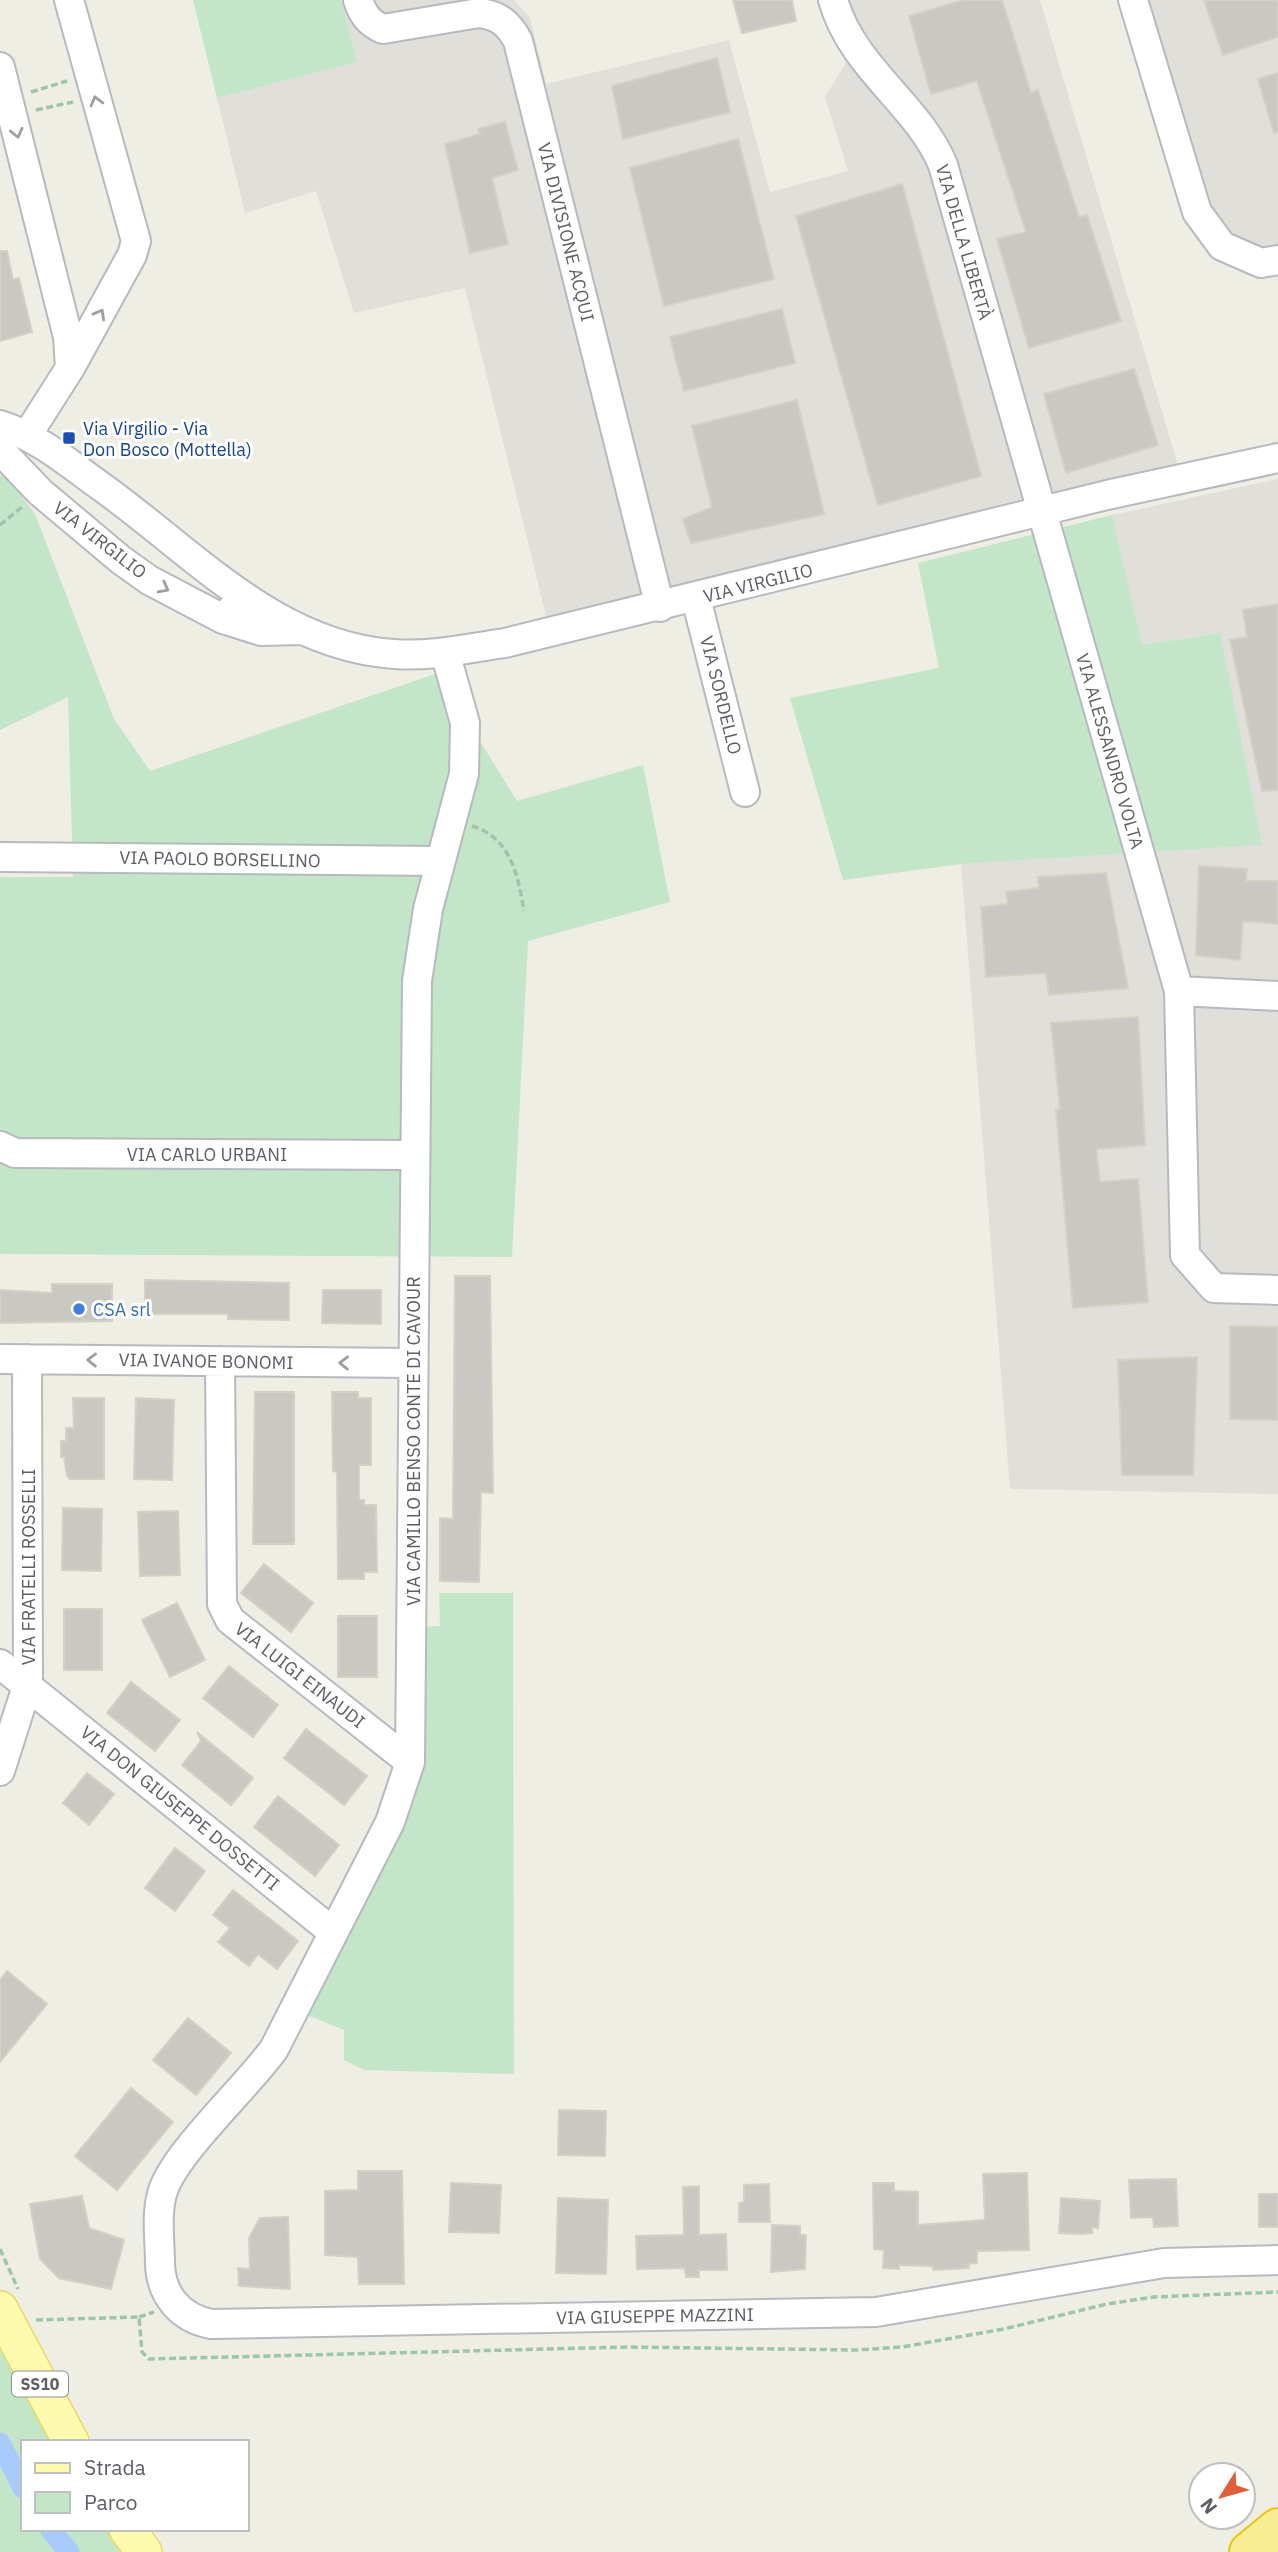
<svg xmlns="http://www.w3.org/2000/svg" width="1278" height="2552" viewBox="0 0 1278 2552" font-family="'IBM Plex Sans',sans-serif">
	<style>
		.industrial { fill: #e0dfd9 }
		.green { fill: #c3e5c8 }
		.lines { fill: none; stroke-linecap: round; stroke-linejoin: round }
		.canal { stroke: #a9cbfb; stroke-width: 21 }
		.building { fill: #cac8c2; stroke: #d3d0c4; stroke-width: 2 }
		.minor-casing { stroke: #b7b9be; stroke-width: 32 }
		.major-casing { stroke: #ebd862; stroke-width: 38 }
		.highway-casing { stroke: #e9c40b; stroke-width: 42 }
		.path { stroke: #9dc5ae; stroke-width: 3.5; stroke-dasharray: 7 3.5; stroke-linecap: butt }
		.minor { stroke: #fff; stroke-width: 28 }
		.major { stroke: #fbfaad; stroke-width: 35 }
		.highway { stroke: #f8ed93; stroke-width: 38 }
		.oneway { stroke: #9e9fa3 }
		.transit-dot { fill: #1a4fb4; stroke: #fff; stroke-width: 2.5 }
		.shop-dot { fill: #3f7fe0; stroke: #fff; stroke-width: 2.5 }
		.labels { text-anchor: middle; dominant-baseline: central; stroke-width: 6; stroke-linejoin: round; paint-order: stroke }
		.shield { fill: #fff; stroke: #8e8f93; stroke-width: 2 }
		.shield-label { font-size: 16px; font-weight: bold; fill: #5d5f65 }
		.street-label { font-size: 18px; fill: #5d5f65; stroke: #fff }
		.transit-label { font-size: 18px; fill: #164399; stroke: #fff; text-anchor: start }
		.shop-label { font-size: 18px; fill: #366cbe; stroke: #fff; text-anchor: start }
	</style>
	<rect width="100%" height="100%" fill="#efeee5"/>
	<path class="industrial" d="M 341,0 L 514,0 L 530,18 L 546,84 L 729,40 L 770,192 L 848,171 L 825,97 L 847,61 L 835,41 L 819,0 L 1040,0 L 1182,479 L 550,632 L 465,288 L 354,313 L 316,191 L 245,213 L 217,98 L 357,62 Z
		M 1133,0 L 1278,0 L 1278,260 L 1222,246 Z
		M 1278,479 L 1278,1494 L 1010,1489 L 961,864 L 1262,845 L 1219,633 L 1142,645 L 1112,515 Z"/>
	<path class="green" d="M 193,0 L 341,0 L 357,62 L 217,98 Z
		M 6,475 L 35,514 L 114,719 L 150,771 L 438,673 L 517,801 L 643,765 L 670,902 L 528,941 L 512,1257 L 0,1254 L 0,877 L 73,877 L 68,697 L 0,730 L 0,476 Z
		M 1112,515 L 1142,645 L 1220,633 L 1262,845 L 961,864 L 843,880 L 790,698 L 939,668 L 918,563 Z
		M 439,1593 L 513,1593 L 514,2074 L 364,2070 L 344,2060 L 344,2030 L 305,2014 L 415,1799 L 426,1739 L 422,1627 L 440,1626 Z
		M 0,2345 L 55,2442 L 23,2442 L 23,2529 L 110,2529 L 127,2552 L 0,2552 Z"/>
	<g class="lines">
		<path class="canal" d="M 0,2443 L 23,2488
			M 50,2529 L 69,2552"/>
	</g>
	<path class="building" d="M 733,0 L 792,0 L 796,21 L 742,33 Z
		M 964,0 L 1002,0 L 1031,93 L 1038,90 L 1079,217 L 1087,215 L 1121,321 L 1029,348 L 997,239 L 1026,232 L 977,81 L 931,94 L 909,16 Z
		M 1204,0 L 1278,0 L 1278,37 L 1223,55 Z
		M 717,58 L 730,112 L 623,139 L 612,86 Z
		M 1278,73 L 1278,132 L 1274,133 L 1258,79 Z
		M 505,122 L 518,170 L 492,178 L 508,244 L 470,253 L 445,144 L 480,134 L 478,129 Z
		M 738,139 L 774,279 L 664,306 L 630,168 Z
		M 902,184 L 981,476 L 878,505 L 796,216 Z
		M 0,251 L 7,251 L 13,280 L 19,278 L 32,332 L 0,341 Z
		M 782,309 L 795,363 L 684,391 L 670,337 Z
		M 1134,369 L 1158,445 L 1066,473 L 1044,394 Z
		M 797,400 L 824,514 L 691,543 L 683,519 L 712,507 L 692,426 Z
		M 1278,604 L 1278,790 L 1262,791 L 1230,640 L 1247,637 L 1243,610 Z
		M 1199,866 L 1247,869 L 1246,881 L 1278,881 L 1278,924 L 1243,921 L 1240,960 L 1196,955 Z
		M 1106,873 L 1128,988 L 1049,995 L 1046,973 L 986,977 L 981,907 L 1008,904 L 1006,892 L 1039,888 L 1038,877 Z
		M 1138,1017 L 1145,1145 L 1096,1149 L 1100,1182 L 1138,1179 L 1148,1302 L 1073,1308 L 1056,1109 L 1060,1109 L 1051,1023 Z
		M 455,1276 L 490,1276 L 493,1493 L 481,1492 L 479,1582 L 440,1581 L 440,1518 L 453,1519 Z
		M 145,1280 L 289,1283 L 289,1320 L 228,1319 L 228,1314 L 145,1314 Z
		M 52,1284 L 112,1284 L 112,1321 L 0,1323 L 0,1290 L 52,1293 Z
		M 323,1290 L 381,1290 L 381,1324 L 322,1323 Z
		M 1230,1326 L 1278,1327 L 1278,1420 L 1230,1419 Z
		M 1197,1357 L 1193,1475 L 1122,1475 L 1118,1360 Z
		M 255,1392 L 294,1392 L 294,1544 L 253,1544 Z
		M 332,1392 L 358,1392 L 358,1398 L 371,1398 L 371,1465 L 359,1465 L 359,1500 L 364,1500 L 364,1505 L 376,1505 L 377,1572 L 364,1572 L 364,1579 L 338,1579 L 337,1472 L 333,1471 Z
		M 73,1398 L 104,1398 L 104,1479 L 70,1479 L 67,1476 L 64,1457 L 61,1457 L 61,1441 L 66,1441 L 66,1428 L 74,1428 Z
		M 136,1398 L 174,1400 L 172,1480 L 134,1479 Z
		M 63,1508 L 102,1509 L 101,1571 L 62,1570 Z
		M 178,1511 L 180,1575 L 140,1576 L 138,1512 Z
		M 264,1564 L 313,1603 L 291,1632 L 241,1593 Z
		M 177,1603 L 205,1660 L 170,1677 L 142,1620 Z
		M 64,1609 L 102,1609 L 102,1670 L 64,1670 Z
		M 338,1616 L 377,1616 L 377,1677 L 338,1677 Z
		M 229,1666 L 278,1705 L 253,1737 L 203,1698 Z
		M 131,1682 L 180,1720 L 155,1751 L 107,1713 Z
		M 306,1729 L 367,1776 L 344,1805 L 284,1758 Z
		M 197,1732 L 253,1778 L 231,1805 L 182,1765 L 201,1741 Z
		M 87,1773 L 114,1794 L 89,1825 L 63,1803 Z
		M 278,1796 L 339,1845 L 315,1876 L 254,1827 Z
		M 175,1848 L 205,1871 L 175,1911 L 145,1888 Z
		M 233,1890 L 298,1941 L 277,1969 L 258,1954 L 249,1966 L 218,1942 L 230,1928 L 213,1915 Z
		M 7,1971 L 47,2004 L 0,2062 L 0,1980 Z
		M 188,2018 L 231,2053 L 196,2095 L 153,2060 Z
		M 131,2088 L 173,2122 L 117,2190 L 75,2156 Z
		M 559,2110 L 606,2111 L 605,2156 L 558,2155 Z
		M 358,2171 L 402,2171 L 404,2284 L 359,2284 L 358,2257 L 325,2255 L 325,2191 L 358,2190 Z
		M 1027,2173 L 1029,2250 L 977,2251 L 977,2263 L 968,2264 L 969,2268 L 933,2270 L 933,2266 L 899,2265 L 899,2269 L 883,2268 L 884,2250 L 874,2249 L 873,2183 L 894,2183 L 894,2191 L 918,2192 L 918,2225 L 985,2220 L 983,2174 Z
		M 1176,2179 L 1178,2226 L 1154,2227 L 1153,2217 L 1131,2218 L 1129,2180 Z
		M 451,2183 L 501,2185 L 499,2233 L 449,2232 Z
		M 769,2184 L 770,2222 L 739,2222 L 739,2203 L 744,2202 L 744,2185 Z
		M 699,2186 L 699,2235 L 726,2234 L 727,2270 L 699,2270 L 699,2277 L 686,2277 L 685,2268 L 637,2269 L 636,2236 L 684,2235 L 683,2187 Z
		M 1259,2194 L 1278,2194 L 1278,2227 L 1259,2227 Z
		M 82,2196 L 89,2228 L 124,2240 L 111,2289 L 59,2278 L 40,2259 L 30,2204 Z
		M 558,2198 L 608,2200 L 606,2274 L 556,2273 Z
		M 1061,2198 L 1100,2201 L 1098,2228 L 1092,2227 L 1092,2233 L 1081,2234 L 1059,2233 Z
		M 288,2217 L 290,2289 L 239,2286 L 238,2268 L 250,2269 L 249,2238 L 260,2218 Z
		M 772,2225 L 800,2226 L 800,2235 L 806,2235 L 805,2269 L 771,2272 Z"/>
	<g class="lines">
		<defs>
			<path id="minor" d="M 358,0 C 363,15 369,23 383,29 L 479,13 C 499,15 509,24 518,41 L 660,607
				M 833,0 C 853,69 917,103 943,165 L 1179,991 L 1185,1255 L 1214,1288 L 1278,1290
				M 1133,0 L 1197,212 L 1222,246 L 1261,263 L 1278,260
				M 0,67 L 68,337 L 70,368 L 132,255 L 136,241 L 69,0
				M 0,425 C 38,437 67,462 99,485 C 191,550 274,646 394,654 C 431,657 469,648 505,643 L 1107,495 L 1278,458
				M 28,434 L 70,368
				M 0,450 L 40,492 L 121,560 L 149,580 L 223,619 L 243,597
				M 696,598 L 745,792
				M 223,619 L 261,631 L 302,630
				M 445,652 L 465,723 L 464,774 L 428,909 L 417,981 L 410,1762 L 390,1822 L 274,2049 C 248,2086 172,2155 162,2194 C 156,2216 160,2241 160,2264 C 161,2295 180,2318 211,2324 L 876,2312 L 1164,2263 L 1278,2260
				M 0,857 L 439,861
				M 1179,991 L 1278,996
				M 0,1146 L 15,1153 L 415,1155
				M 0,1359 L 413,1363
				M 220,1361 L 222,1604 L 230,1620 L 410,1762
				M 0,1664 L 333,1932
				M 0,1771 L 28,1683 L 27,1359"/>
			<path id="major" d="M 0,2309 L 71,2442
				M 127,2529 L 144,2552"/>
			<path id="highway" d="M 1249,2552 L 1278,2528"/>
		</defs>
		<use href="#minor" class="minor-casing"/>
		<use href="#major" class="major-casing"/>
		<use href="#highway" class="highway-casing"/>
		<path class="path" d="M 31,92 L 67,81
			M 36,110 L 73,102
			M 0,525 L 22,507
			M 472,826 C 512,838 518,877 524,911
			M 0,2249 L 18,2289
			M 139,2317 L 154,2312
			M 36,2320 L 139,2317 L 142,2352 L 149,2359 L 627,2347 L 856,2350 L 902,2347 L 1004,2329 L 1107,2304 L 1154,2297 L 1278,2292"/>
		<use href="#minor" class="minor"/>
		<use href="#major" class="major"/>
		<use href="#highway" class="highway"/>
	</g>
	<defs><path id="oneway-chevron" d="M-2-3.5L2.5 0L-2 3.5" fill="none" stroke-width="1.6" stroke-linecap="round" stroke-linejoin="round" transform="scale(1.75)"/></defs>
	<g class="oneway">
		<use href="#oneway-chevron" transform="translate(96 101) rotate(-105)"/>
		<use href="#oneway-chevron" transform="translate(17 133) rotate(77)"/>
		<use href="#oneway-chevron" transform="translate(100 314) rotate(-61)"/>
		<use href="#oneway-chevron" transform="translate(164 588) rotate(28)"/>
		<use href="#oneway-chevron" transform="translate(92 1360) rotate(-179)"/>
		<use href="#oneway-chevron" transform="translate(344 1363) rotate(-179)"/>
	</g>
	<rect class="transit-dot" x="62" y="431" width="14" height="14" rx="3.5"/>
	<circle class="shop-dot" cx="79" cy="1309" r="7"/>
	<g class="labels">
		<rect class="shield" x="12" y="2371.5" width="56" height="25" rx="5"/>
		<g class="shield-label">
			<text x="40" y="2384">SS10</text>
		</g>
		<g class="street-label">
			<text transform="translate(566 232) rotate(76)">VIA DIVISIONE ACQUI</text>
			<text transform="translate(964 242) rotate(74)">VIA DELLA LIBERTÀ</text>
			<text transform="translate(100 540) rotate(38)">VIA VIRGILIO</text>
			<text transform="translate(758 583) rotate(-14)">VIA VIRGILIO</text>
			<text transform="translate(721 695) rotate(76)">VIA SORDELLO</text>
			<text transform="translate(1110 751) rotate(74)">VIA ALESSANDRO VOLTA</text>
			<text transform="translate(220 859) rotate(1)">VIA PAOLO BORSELLINO</text>
			<text x="207" y="1154">VIA CARLO URBANI</text>
			<text transform="translate(206 1361) rotate(1)">VIA IVANOE BONOMI</text>
			<text transform="translate(413 1441) rotate(-90)">VIA CAMILLO BENSO CONTE DI CAVOUR</text>
			<text transform="translate(28 1567) rotate(-90)">VIA FRATELLI ROSSELLI</text>
			<text transform="translate(300 1675) rotate(38)">VIA LUIGI EINAUDI</text>
			<text transform="translate(180 1808) rotate(39)">VIA DON GIUSEPPE DOSSETTI</text>
			<text transform="translate(655 2316) rotate(-1)">VIA GIUSEPPE MAZZINI</text>
		</g>
		<g class="transit-label">
			<text x="83" y="428">Via Virgilio - Via<tspan x="83" dy="21">Don Bosco (Mottella)</tspan></text>
		</g>
		<g class="shop-label">
			<text x="93" y="1309">CSA srl</text>
		</g>
	</g>
	<rect x="21" y="2440" width="228" height="91" fill="#ffffff" stroke="#bebfc1" stroke-width="2"/>
	<rect x="35" y="2463" width="35" height="10" fill="#fbfaad" stroke="#bebfc1" stroke-width="2"/>
	<text x="84" y="2475" font-size="21" fill="#5d5f65">Strada</text>
	<rect x="35" y="2492" width="35" height="21" fill="#c3e5c8" stroke="#bebfc1" stroke-width="2"/>
	<text x="84" y="2510" font-size="21" fill="#5d5f65">Parco</text>
	<g transform="translate(1222 2496) rotate(233)"><circle r="33" fill="#ffffff" stroke="#bebfc1" stroke-width="2"/>
	<path d="M0-5L12 26L0 18L-12 26Z" fill="#e15e38"/>
	<text y="-10" font-size="19" font-weight="bold" text-anchor="middle" fill="#5d5f65">N</text>
	</g>
</svg>
